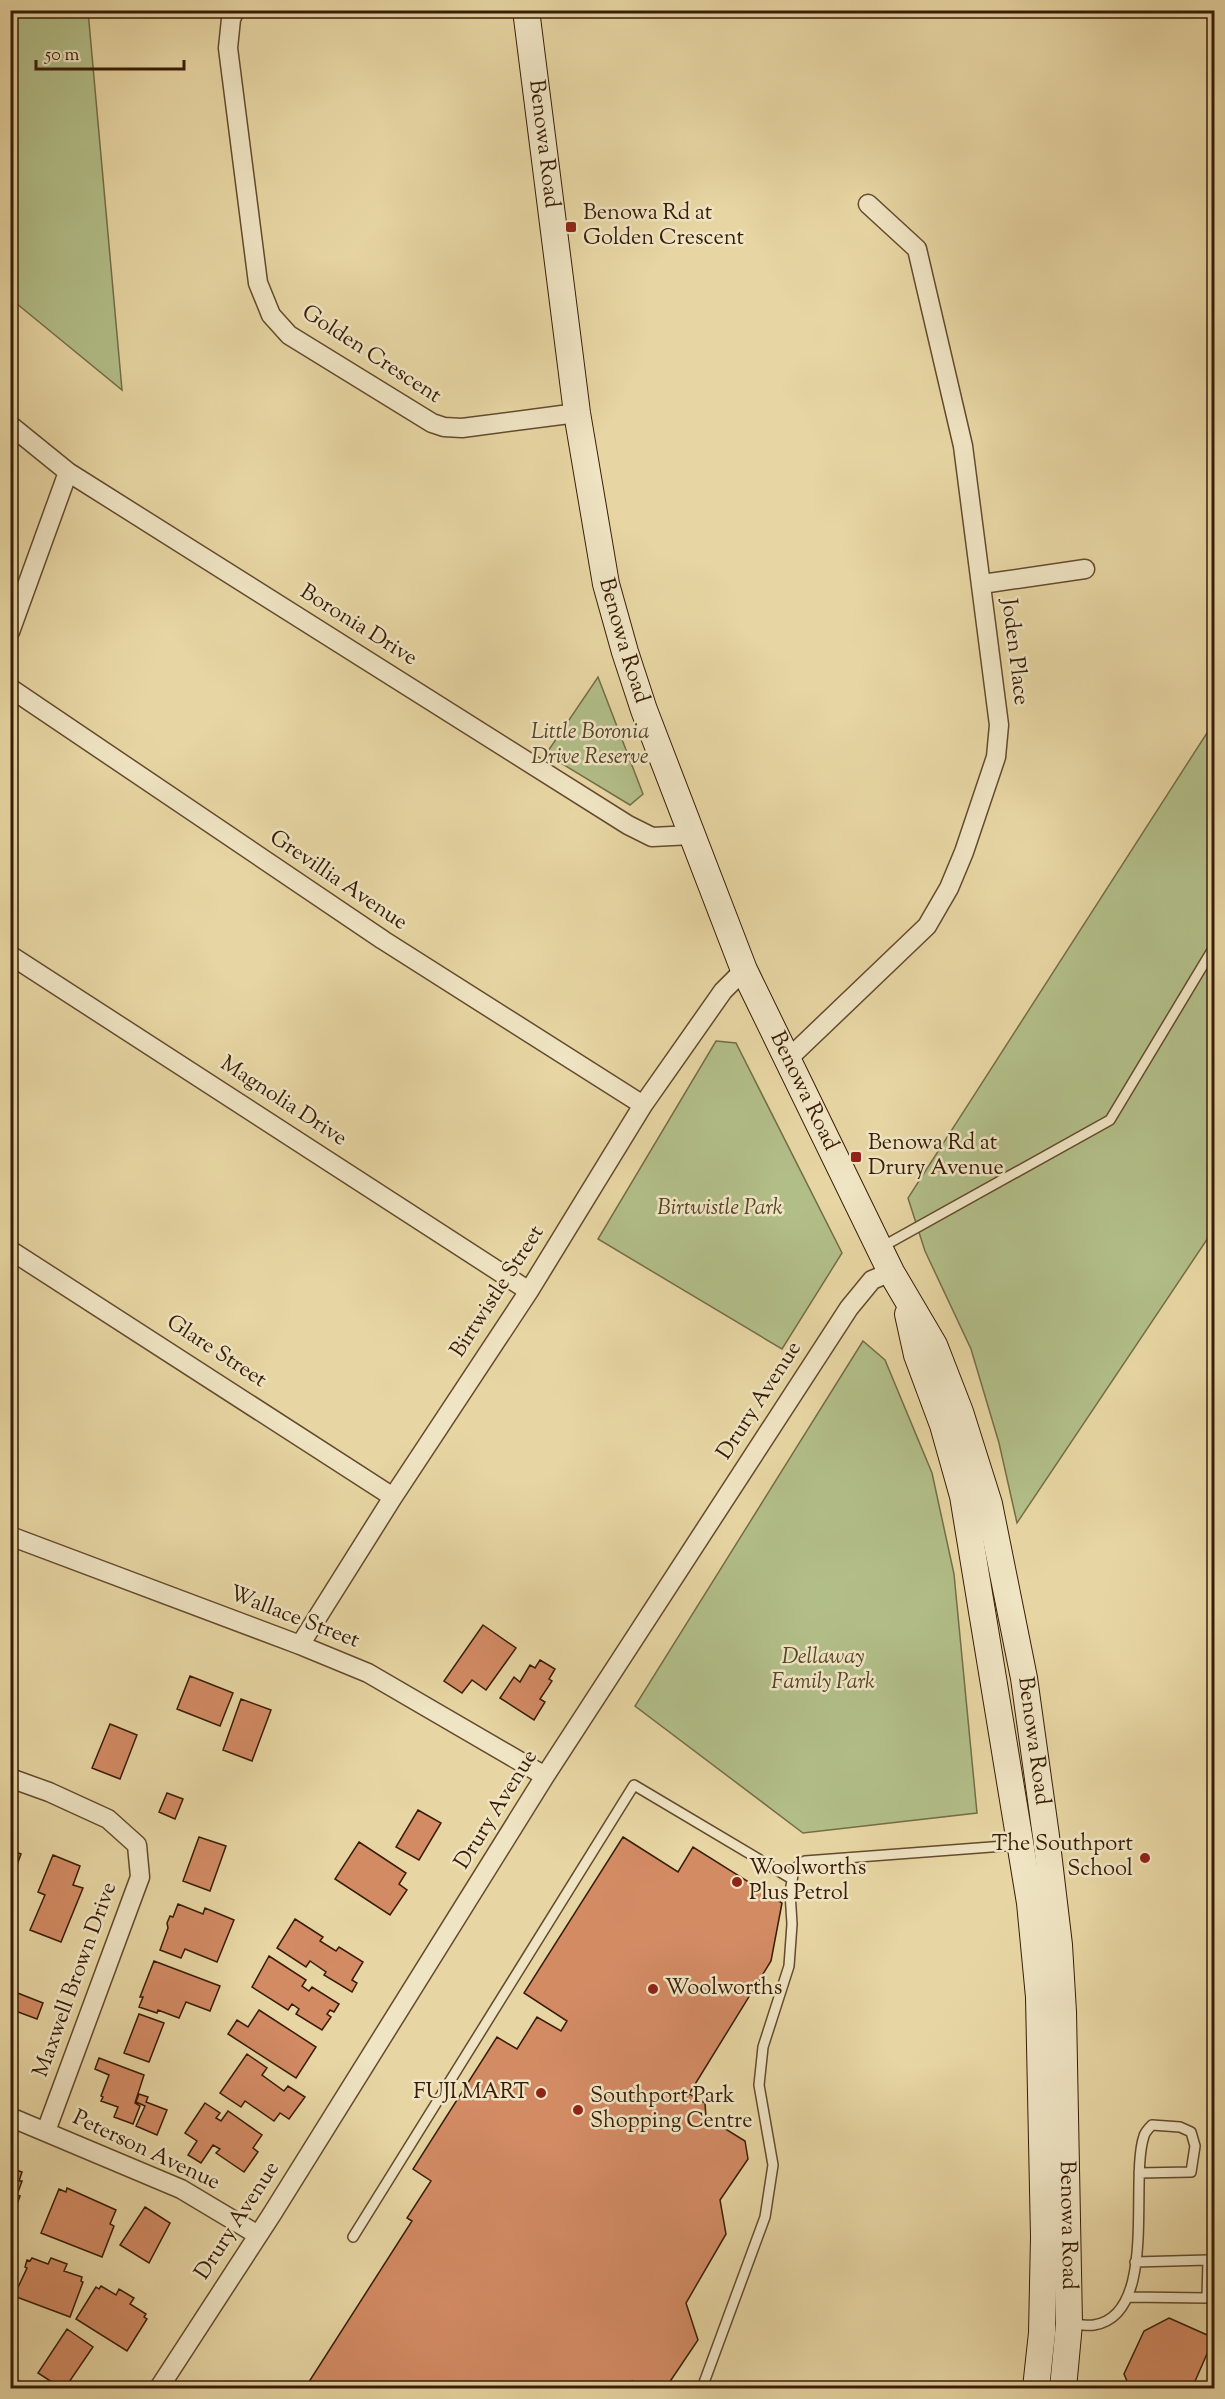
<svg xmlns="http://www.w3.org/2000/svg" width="1225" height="2399" viewBox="0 0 1225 2399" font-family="'Sorts Mill Goudy',serif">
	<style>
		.park { fill: #b2be88; stroke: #756d48; stroke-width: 1.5 }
		.building { fill: #d38b64; stroke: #381c07; stroke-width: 1.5 }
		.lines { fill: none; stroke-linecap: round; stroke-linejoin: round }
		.service-casing { stroke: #644a2e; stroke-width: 12 }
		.minor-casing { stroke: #644a2e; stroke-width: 21 }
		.secondary-casing { stroke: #381c07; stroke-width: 28 }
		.service { stroke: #efe4c3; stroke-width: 9 }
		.minor { stroke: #efe4c3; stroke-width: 18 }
		.secondary { stroke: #efe4c3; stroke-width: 26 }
		.poi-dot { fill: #8f2418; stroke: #efe4c3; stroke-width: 2 }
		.labels { text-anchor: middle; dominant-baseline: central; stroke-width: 5; stroke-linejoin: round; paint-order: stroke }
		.street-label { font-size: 22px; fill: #381c07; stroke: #efe4c3 }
		.poi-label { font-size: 22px; fill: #381c07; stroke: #efe4c3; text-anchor: start }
		.park-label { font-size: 22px; font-style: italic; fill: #564427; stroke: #efe4c3 }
	</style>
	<rect width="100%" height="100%" fill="#e7d6a3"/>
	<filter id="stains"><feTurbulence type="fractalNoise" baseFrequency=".00333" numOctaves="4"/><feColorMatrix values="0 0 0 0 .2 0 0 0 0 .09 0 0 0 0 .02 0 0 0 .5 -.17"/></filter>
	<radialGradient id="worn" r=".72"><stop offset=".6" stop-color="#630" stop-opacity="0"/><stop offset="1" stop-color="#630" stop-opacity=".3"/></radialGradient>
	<path class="park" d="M 10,11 L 88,11 L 122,390 L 11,299 Z
		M 598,677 L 643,794 L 630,805 L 546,754 Z
		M 1214,722 L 1214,1229 L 1017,1523 L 999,1443 L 971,1349 L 925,1251 L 908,1198 Z
		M 716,1041 L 736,1043 L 842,1253 L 782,1349 L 598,1239 Z
		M 863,1341 L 885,1360 L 932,1473 L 954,1574 L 977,1813 L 803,1833 L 635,1706 Z"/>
	<path class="building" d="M 483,1625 L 516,1648 L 486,1690 L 472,1680 L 462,1693 L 444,1681 Z
		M 540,1660 L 555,1669 L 549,1679 L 552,1681 L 540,1699 L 545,1702 L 534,1720 L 500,1698 L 514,1677 L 520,1682 L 530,1665 L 535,1668 Z
		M 190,1676 L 233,1693 L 220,1726 L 177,1709 Z
		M 241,1699 L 271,1710 L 252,1761 L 223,1750 Z
		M 110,1724 L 137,1735 L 120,1779 L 92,1768 Z
		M 167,1793 L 183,1799 L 175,1819 L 159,1812 Z
		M 418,1810 L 441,1823 L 419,1860 L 396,1847 Z
		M 199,1837 L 226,1846 L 210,1891 L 183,1881 Z
		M 623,1837 L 678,1872 L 693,1847 L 782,1903 L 771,1961 L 689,2094 L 705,2103 L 706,2117 L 745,2141 L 748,2159 L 720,2200 L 726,2234 L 686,2303 L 698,2340 L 669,2383 L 652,2388 L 645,2388 L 632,2381 L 627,2388 L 305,2388 L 412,2221 L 407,2218 L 431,2181 L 413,2169 L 497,2037 L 517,2049 L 537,2017 L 561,2031 L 567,2021 L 524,1993 Z
		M 359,1842 L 406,1873 L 399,1884 L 407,1890 L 390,1915 L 335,1879 Z
		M 10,1850 L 21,1854 L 14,1873 L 10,1872 Z
		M 53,1855 L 80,1866 L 73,1885 L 83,1888 L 61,1942 L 30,1930 L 45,1895 L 38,1892 Z
		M 178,1904 L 203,1914 L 205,1908 L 234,1920 L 217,1962 L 185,1949 L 181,1958 L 160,1950 L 168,1928 L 167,1923 L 170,1916 L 173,1917 Z
		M 295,1919 L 323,1937 L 320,1941 L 336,1951 L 339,1947 L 363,1962 L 352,1980 L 357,1983 L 352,1992 L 324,1975 L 326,1972 L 310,1961 L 306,1967 L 277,1948 Z
		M 269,1956 L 306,1980 L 302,1986 L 309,1991 L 312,1987 L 339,2004 L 334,2012 L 330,2010 L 327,2014 L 331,2017 L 322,2030 L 296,2014 L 299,2009 L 292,2004 L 288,2010 L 252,1987 Z
		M 154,1961 L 220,1986 L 210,2011 L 186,2002 L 179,2018 L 158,2010 L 157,2013 L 139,2007 L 143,1997 L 140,1997 Z
		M 10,1990 L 43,2003 L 37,2019 L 10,2009 Z
		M 259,2010 L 316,2047 L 296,2078 L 228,2034 L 237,2020 L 248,2027 Z
		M 139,2014 L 164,2023 L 149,2062 L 124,2053 Z
		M 247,2054 L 267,2068 L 262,2075 L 284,2091 L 288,2086 L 305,2097 L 289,2119 L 280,2113 L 274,2121 L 245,2101 L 241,2107 L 220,2093 Z
		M 99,2058 L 144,2075 L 135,2103 L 140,2106 L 133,2124 L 114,2117 L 118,2107 L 101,2101 L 103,2097 L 101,2096 L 109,2075 L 95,2069 Z
		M 139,2094 L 148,2097 L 146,2102 L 167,2110 L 157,2135 L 136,2126 L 145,2106 L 136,2102 Z
		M 205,2103 L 220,2113 L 216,2118 L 221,2121 L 228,2111 L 262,2135 L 253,2148 L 258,2152 L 244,2172 L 216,2153 L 220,2149 L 213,2145 L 201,2163 L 188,2155 L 197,2141 L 185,2133 Z
		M 10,2168 L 22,2172 L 19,2181 L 22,2181 L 17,2195 L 20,2196 L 13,2215 L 10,2214 Z
		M 67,2188 L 116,2210 L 110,2224 L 114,2226 L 102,2257 L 41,2233 L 59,2189 L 66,2192 Z
		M 145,2207 L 170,2223 L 149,2263 L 120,2245 Z
		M 32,2258 L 48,2264 L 51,2258 L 67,2264 L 64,2271 L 82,2277 L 81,2281 L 83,2282 L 70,2317 L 14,2296 L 27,2268 L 25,2267 L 27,2260 L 30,2261 Z
		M 101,2286 L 116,2295 L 119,2289 L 134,2298 L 130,2304 L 146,2314 L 144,2317 L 147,2319 L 127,2351 L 76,2319 L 96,2287 L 99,2289 Z
		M 1169,2318 L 1214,2338 L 1192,2388 L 1130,2388 L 1124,2374 L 1144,2331 Z
		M 67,2329 L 93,2347 L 65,2388 L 61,2388 L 38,2373 Z
		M 10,2378 L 24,2383 L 22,2388 L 10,2388 Z"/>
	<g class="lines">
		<defs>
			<path id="service" d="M 880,1248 L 1110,1120 L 1214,947
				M 353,2237 L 634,1785 L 792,1879
				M 1129,2297 L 1207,2298 L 1208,2260 L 1135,2262
				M 1071,2324 C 1079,2324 1087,2326 1094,2325 C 1159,2315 1129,2180 1144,2136 C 1145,2132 1149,2128 1152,2125 L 1180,2127 L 1191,2132 L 1195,2146 L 1191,2172 L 1139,2173
				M 702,2388 L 765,2217 L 773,2165 L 759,2085 L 763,2047 L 789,1966 L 792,1924 L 790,1892 L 794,1869 L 805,1861 L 1018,1845"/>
			<path id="minor" d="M 235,10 L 231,19 L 228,48 L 258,283 L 271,315 L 289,335 L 432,423 L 444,427 L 462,428 L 577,413
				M 10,425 L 68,472 L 628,825 L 652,837 L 692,835
				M 982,584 L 1085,569
				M 10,632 L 68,472
				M 10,688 L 383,940 L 643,1105
				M 10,955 L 529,1291
				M 787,1060 L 927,926 L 949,888 L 964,852 L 996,757 L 999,725 L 963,446 L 917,249 L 868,204
				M 10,1250 L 393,1497
				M 10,1536 L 300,1645 L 368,1673 L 545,1776
				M 300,1645 L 393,1497 L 529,1291 L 643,1105 L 723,991 L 744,970
				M 10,1778 L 49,1792 L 108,1819 L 137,1845 L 140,1877 L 46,2131
				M 10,2117 L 181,2189 L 258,2235
				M 159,2388 L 272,2214 L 545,1776 L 849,1308 L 872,1280 L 891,1272"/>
			<g id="secondary">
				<path id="s1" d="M 526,10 L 577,413 L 606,584 L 625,652 L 644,710 L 744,970 L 891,1272 L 934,1345 L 960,1412 L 989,1504 L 1024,1678 L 1046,1836 L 1059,1945 L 1063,2012 L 1069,2324 L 1063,2388"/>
				<path d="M 908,1314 L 917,1355 L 943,1425 L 963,1496 L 1030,1903 L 1039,1997 L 1044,2237 L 1042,2333 L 1036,2388"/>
			</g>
		</defs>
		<use href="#service" class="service-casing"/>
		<use href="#minor" class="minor-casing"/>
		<use href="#secondary" class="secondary-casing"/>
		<use href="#service" class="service"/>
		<use href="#minor" class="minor"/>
		<use href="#secondary" class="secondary"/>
	</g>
	<g class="poi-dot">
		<rect x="565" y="221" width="12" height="12" rx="3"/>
		<rect x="850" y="1151" width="12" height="12" rx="3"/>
		<circle cx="1145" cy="1858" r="6"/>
		<circle cx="737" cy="1882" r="6"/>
		<circle cx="653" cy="1989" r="6"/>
		<circle cx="541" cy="2093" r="6"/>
		<circle cx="578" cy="2110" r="6"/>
	</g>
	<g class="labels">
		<g class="street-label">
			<text stroke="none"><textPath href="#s1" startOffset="135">Benowa Road</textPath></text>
			<text transform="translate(371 355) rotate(33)">Golden Crescent</text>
			<text transform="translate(358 626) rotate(32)">Boronia Drive</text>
			<text stroke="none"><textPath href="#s1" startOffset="639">Benowa Road</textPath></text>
			<text transform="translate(1014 652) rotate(83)">Joden Place</text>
			<text transform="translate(338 881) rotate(34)">Grevillia Avenue</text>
			<text stroke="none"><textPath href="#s1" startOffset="1125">Benowa Road</textPath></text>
			<text transform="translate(283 1102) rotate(33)">Magnolia Drive</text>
			<text transform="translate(498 1292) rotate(-57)">Birtwistle Street</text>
			<text transform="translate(216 1352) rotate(33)">Glare Street</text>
			<text transform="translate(760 1401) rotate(-57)">Drury Avenue</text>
			<text transform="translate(294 1618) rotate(21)">Wallace Street</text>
			<text stroke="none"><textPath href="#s1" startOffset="1820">Benowa Road</textPath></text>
			<text transform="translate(497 1810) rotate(-58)">Drury Avenue</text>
			<text transform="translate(76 1980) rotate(-70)">Maxwell Brown Drive</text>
			<text transform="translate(146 2151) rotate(25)">Peterson Avenue</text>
			<text transform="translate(238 2221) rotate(-57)">Drury Avenue</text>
			<text stroke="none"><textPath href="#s1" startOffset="2306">Benowa Road</textPath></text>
		</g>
		<g class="poi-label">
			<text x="583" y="214">Benowa Rd at<tspan x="583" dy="25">Golden Crescent</tspan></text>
			<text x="868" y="1144">Benowa Rd at<tspan x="868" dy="25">Drury Avenue</tspan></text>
			<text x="1133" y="1845" text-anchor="end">The Southport<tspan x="1133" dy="25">School</tspan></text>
			<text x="749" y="1869">Woolworths<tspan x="749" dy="25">Plus Petrol</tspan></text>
			<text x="665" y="1989">Woolworths</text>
			<text x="529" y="2093" text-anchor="end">FUJI MART</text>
			<text x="590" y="2097">Southport Park<tspan x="590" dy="25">Shopping Centre</tspan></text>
		</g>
		<g class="park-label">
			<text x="590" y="733">Little Boronia<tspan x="590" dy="25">Drive Reserve</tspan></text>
			<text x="720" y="1209">Birtwistle Park</text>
			<text x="823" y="1658">Dellaway<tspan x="823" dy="25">Family Park</tspan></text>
		</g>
	</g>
	<rect width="1225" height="2399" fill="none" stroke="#e7d6a3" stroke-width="36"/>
	<rect x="12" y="12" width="1201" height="2375" fill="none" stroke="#381c07" stroke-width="3"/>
	<rect x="18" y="18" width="1189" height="2363" fill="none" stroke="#381c07" stroke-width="1.5"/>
	<path d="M36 60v9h148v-9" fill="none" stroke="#381c07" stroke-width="3"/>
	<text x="45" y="60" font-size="18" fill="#381c07" stroke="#efe4c3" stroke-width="4.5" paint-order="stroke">50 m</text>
	<rect width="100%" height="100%" filter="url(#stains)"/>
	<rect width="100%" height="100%" fill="url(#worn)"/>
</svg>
